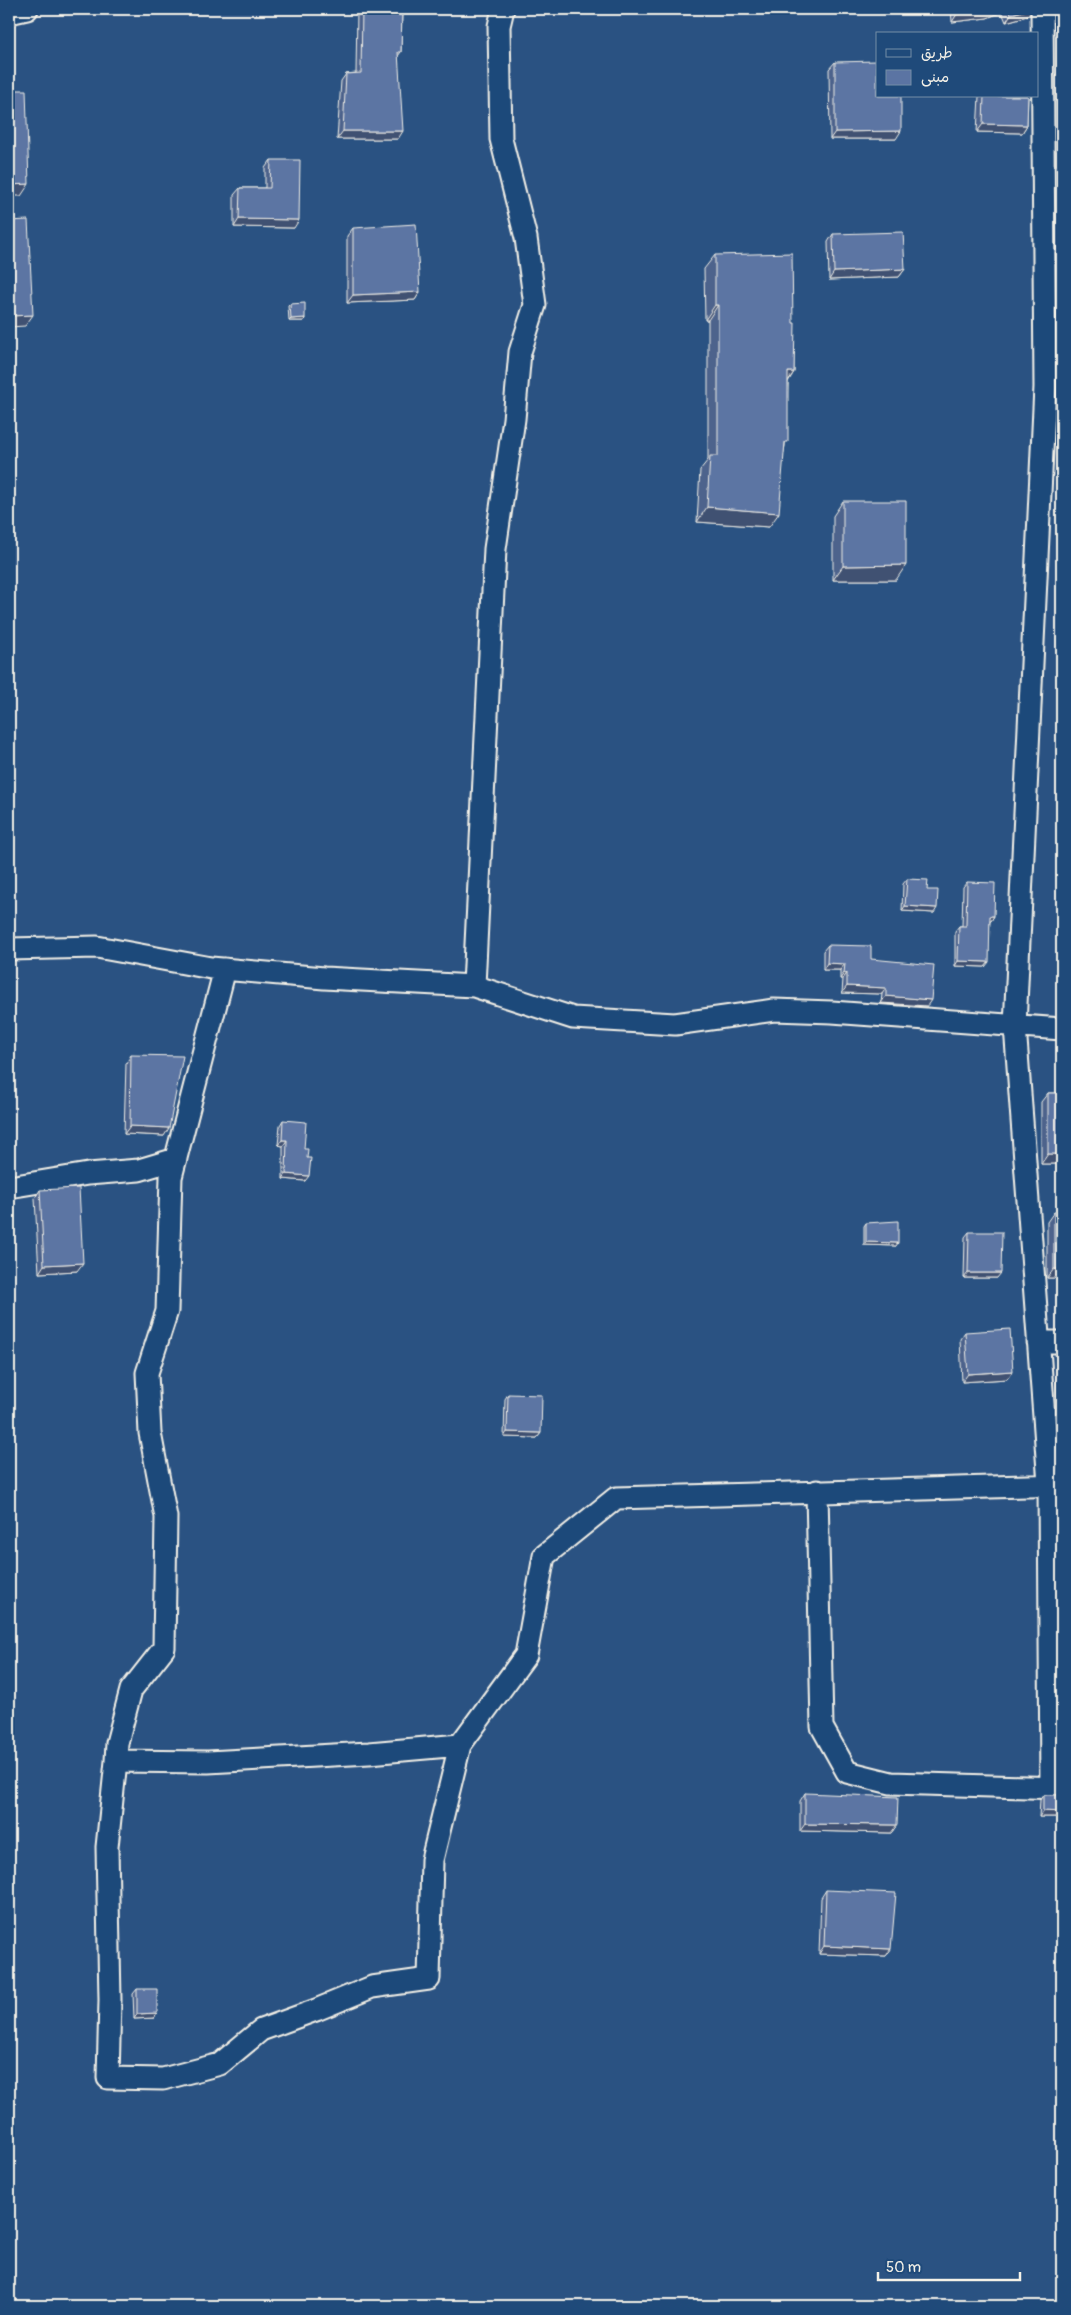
<svg xmlns="http://www.w3.org/2000/svg" width="1071" height="2315" viewBox="0 0 1071 2315" font-family="Pangolin,'Playpen Sans Arabic',sans-serif">
	<style>
		.lines { fill: none; stroke-linecap: round; stroke-linejoin: round }
		.minor-casing { stroke: #f4f1e8; stroke-width: 25 }
		.minor { stroke: #1f4a7a; stroke-width: 21 }
		.wall { fill: #4e648c; stroke: #f4f1e8 }
		.shaded-wall { fill: #405172; stroke: #f4f1e8 }
		.building { fill: #5b74a3; stroke: #f4f1e8 }
	</style>
	<rect width="100%" height="100%" fill="#2a5282"/>
	<filter id="ink" filterUnits="userSpaceOnUse"><feTurbulence type="fractalNoise" baseFrequency=".02" numOctaves="2"/><feDisplacementMap in="SourceGraphic" scale="10" xChannelSelector="R" yChannelSelector="G"/><feConvolveMatrix kernelMatrix="1 2 1 2 8 2 1 2 1" color-interpolation-filters="sRGB"/></filter>
	<g filter="url(#ink)">
		<g class="lines">
			<defs>
				<path id="minor" d="M 1042,9 L 1045,387 L 1015,1026 L 1049,1484 L 1051,1788
					M 9,13 L 27,9
					M 9,949 L 97,947 L 211,968 L 324,978 L 474,986 L 573,1018 L 675,1024 L 774,1010 L 832,1012 L 1062,1029
					M 474,986 L 495,549 L 514,419 L 520,352 L 535,305 L 526,238 L 501,139 L 499,26 L 503,9
					M 9,1187 L 88,1174 L 139,1170 L 176,1159
					M 1038,1342 L 1062,1342
					M 817,1491 L 822,1727 L 847,1772 L 891,1783 L 1062,1788
					M 460,1745 L 369,1753 L 208,1762 L 116,1761 L 107,1847 L 110,2000 L 108,2078 L 163,2079 L 220,2064 L 261,2030 L 316,2010 L 372,1987 L 429,1979 L 432,1860 L 460,1745 L 526,1655 L 544,1556 L 616,1498 L 1062,1485
					M 116,1761 L 117,1743 L 131,1690 L 164,1648 L 166,1517 L 150,1433 L 147,1373 L 167,1311 L 171,1177 L 225,969"/>
			</defs>
			<use href="#minor" class="minor-casing"/>
			<use href="#minor" class="minor"/>
		</g>
		<path class="wall" d="M 357,9 L 402,9 L 401,52 L 398,56 L 398,139 L 337,139 L 341,81 L 346,74 L 356,73 Z
			M 951,9 L 1032,9 L 1027,16 L 1006,22 L 1002,12 L 987,18 L 952,22 Z
			M 835,62 L 896,139 L 830,139 L 829,69 Z
			M 979,96 L 1028,96 L 1027,125 L 1022,133 L 977,132 Z
			M 271,160 L 294,228 L 234,227 L 234,195 L 240,188 L 265,188 L 265,168 Z
			M 353,228 L 420,292 L 415,300 L 347,303 L 347,236 Z
			M 833,234 L 905,269 L 899,277 L 829,280 L 828,242 Z
			M 715,255 L 793,323 L 794,372 L 788,382 L 785,446 L 769,527 L 697,522 L 700,470 L 708,460 L 708,320 L 705,320 L 704,269 Z
			M 290,304 L 305,318 L 304,321 L 289,321 L 288,306 Z
			M 843,501 L 896,580 L 833,580 L 833,516 Z
			M 907,879 L 927,890 L 934,913 L 902,911 L 903,884 Z
			M 967,882 L 994,916 L 991,921 L 990,921 L 985,967 L 955,966 L 955,931 L 959,926 L 962,926 L 963,887 Z
			M 828,945 L 871,959 L 927,1006 L 881,1003 L 882,994 L 842,993 L 843,979 L 840,979 L 840,970 L 823,970 L 823,951 Z
			M 131,1055 L 164,1136 L 124,1134 L 126,1063 Z
			M 1048,1093 L 1062,1093 L 1062,1164 L 1041,1164 L 1041,1102 Z
			M 283,1120 L 304,1149 L 305,1181 L 283,1179 L 283,1146 L 278,1145 L 280,1125 Z
			M 40,1190 L 77,1271 L 39,1273 L 35,1198 Z
			M 1054,1212 L 1062,1278 L 1047,1278 L 1047,1222 Z
			M 866,1223 L 896,1246 L 864,1245 L 864,1226 Z
			M 969,1232 L 997,1278 L 964,1278 L 965,1237 Z
			M 965,1332 L 1007,1379 L 962,1382 L 960,1339 Z
			M 1062,1346 L 1062,1413 L 1058,1413 L 1056,1354 Z
			M 508,1394 L 541,1433 L 537,1438 L 504,1437 L 505,1399 Z
			M 805,1793 L 897,1825 L 891,1833 L 800,1831 L 800,1801 Z
			M 1043,1795 L 1062,1795 L 1062,1817 L 1039,1817 L 1040,1800 Z
			M 826,1890 L 891,1949 L 886,1956 L 819,1954 L 821,1898 Z
			M 137,1989 L 157,2013 L 154,2018 L 134,2019 L 133,1994 Z"/>
		<path class="shaded-wall" d="M 996,9 L 1005,9 L 1002,12 L 987,18 L 952,22 L 957,14 Z
			M 1032,9 L 1027,16 L 1006,22 L 1011,14 Z
			M 983,124 L 1027,125 L 1022,133 L 977,132 Z
			M 343,131 L 403,131 L 398,139 L 337,139 Z
			M 901,131 L 896,139 L 830,139 L 835,132 Z
			M 29,184 L 21,196 L 9,196 L 9,185 Z
			M 239,219 L 299,220 L 294,228 L 234,227 Z
			M 905,269 L 899,277 L 829,280 L 834,272 Z
			M 420,292 L 415,300 L 347,303 L 353,295 Z
			M 715,305 L 718,305 L 708,320 L 705,320 Z
			M 33,315 L 25,326 L 9,327 L 9,316 Z
			M 305,318 L 304,321 L 289,321 L 291,319 Z
			M 788,372 L 794,372 L 784,387 Z
			M 707,507 L 779,513 L 769,527 L 697,522 Z
			M 906,565 L 896,580 L 833,580 L 843,566 Z
			M 905,906 L 937,908 L 934,913 L 902,911 Z
			M 990,916 L 994,916 L 991,921 L 986,921 Z
			M 958,961 L 989,962 L 985,967 L 955,966 Z
			M 827,963 L 845,964 L 840,970 L 823,970 Z
			M 844,973 L 847,973 L 843,979 L 840,979 Z
			M 847,986 L 886,988 L 882,994 L 842,993 Z
			M 886,996 L 931,1000 L 927,1006 L 881,1003 Z
			M 130,1126 L 169,1128 L 164,1136 L 124,1134 Z
			M 282,1140 L 287,1140 L 283,1146 L 278,1145 Z
			M 1048,1154 L 1062,1154 L 1062,1164 L 1041,1164 Z
			M 286,1174 L 309,1176 L 305,1181 L 283,1179 Z
			M 866,1242 L 898,1243 L 896,1246 L 864,1245 Z
			M 83,1263 L 77,1271 L 39,1273 L 44,1265 Z
			M 1054,1269 L 1062,1269 L 1062,1278 L 1047,1278 Z
			M 968,1273 L 1001,1273 L 997,1278 L 964,1278 Z
			M 1013,1371 L 1007,1379 L 962,1382 L 968,1374 Z
			M 1062,1408 L 1062,1413 L 1058,1413 Z
			M 507,1432 L 541,1433 L 537,1438 L 504,1437 Z
			M 1043,1811 L 1062,1812 L 1062,1817 L 1039,1817 Z
			M 805,1824 L 897,1825 L 891,1833 L 800,1831 Z
			M 824,1946 L 891,1949 L 886,1956 L 819,1954 Z
			M 157,2013 L 154,2018 L 134,2019 L 137,2014 Z"/>
		<path class="building" d="M 362,9 L 402,9 L 401,52 L 398,52 L 403,131 L 343,131 L 346,74 L 361,73 Z
			M 957,9 L 996,9 L 992,10 L 957,14 Z
			M 1009,9 L 1031,9 L 1011,14 Z
			M 877,61 L 877,96 L 901,96 L 901,131 L 835,132 L 835,62 Z
			M 9,90 L 26,90 L 29,184 L 9,185 Z
			M 984,96 L 1028,96 L 1027,125 L 983,124 Z
			M 271,160 L 300,160 L 299,220 L 239,219 L 240,188 L 270,188 Z
			M 28,220 L 33,315 L 9,316 L 9,221 Z
			M 416,224 L 420,292 L 353,295 L 353,228 Z
			M 903,232 L 905,269 L 834,272 L 833,234 Z
			M 792,253 L 793,323 L 795,323 L 794,372 L 788,372 L 788,442 L 785,442 L 779,513 L 707,507 L 710,456 L 718,456 L 718,305 L 715,305 L 715,255 Z
			M 305,303 L 305,318 L 291,319 L 290,304 Z
			M 843,501 L 906,501 L 906,565 L 843,566 Z
			M 907,879 L 928,880 L 927,890 L 938,890 L 937,908 L 905,906 Z
			M 967,882 L 995,883 L 994,916 L 990,916 L 989,962 L 958,961 L 959,926 L 966,926 Z
			M 828,945 L 871,946 L 871,959 L 934,965 L 931,1000 L 886,996 L 886,988 L 847,986 L 847,973 L 844,973 L 845,964 L 827,963 Z
			M 131,1055 L 183,1056 L 169,1128 L 130,1126 Z
			M 1048,1093 L 1062,1093 L 1062,1154 L 1048,1154 Z
			M 283,1120 L 306,1122 L 304,1149 L 308,1149 L 307,1158 L 311,1158 L 309,1176 L 286,1174 L 287,1140 L 282,1140 Z
			M 79,1188 L 83,1263 L 44,1265 L 40,1190 Z
			M 1054,1212 L 1062,1212 L 1062,1269 L 1054,1269 Z
			M 898,1221 L 898,1243 L 866,1242 L 866,1223 Z
			M 969,1232 L 1002,1232 L 1001,1273 L 968,1273 Z
			M 1010,1329 L 1013,1371 L 968,1374 L 965,1332 Z
			M 508,1394 L 542,1395 L 541,1433 L 507,1432 Z
			M 805,1793 L 898,1797 L 897,1825 L 805,1824 Z
			M 1043,1795 L 1062,1795 L 1062,1812 L 1043,1811 Z
			M 826,1890 L 896,1893 L 891,1949 L 824,1946 Z
			M 137,1989 L 157,1989 L 157,2013 L 137,2014 Z"/>
	</g>
	<rect width="1071" height="2315" fill="none" stroke="#1f4a7a" stroke-width="30"/>
	<rect x="15" y="15" width="1041" height="2285" fill="none" stroke="#f4f1e8" stroke-width="2" filter="url(#ink)"/>
	<rect x="876" y="32" width="162" height="65" fill="#1f4a7a" stroke="#748da6"/>
	<rect x="886" y="49" width="25" height="8" fill="#1f4a7a" stroke="#748da6"/>
	<text x="921" y="58" font-size="15" fill="#f4f1e8">طريق</text>
	<rect x="886" y="70" width="25" height="15" fill="#5b74a3" stroke="#748da6"/>
	<text x="921" y="82" font-size="15" fill="#f4f1e8">مبنى</text>
	<path d="M878 2272v8h142v-8" fill="none" stroke="#f4f1e8" stroke-width="2.5"/>
	<text x="886" y="2272" font-size="15" fill="#f4f1e8" stroke="#1f4a7a" stroke-width="4" paint-order="stroke">50 m</text>
</svg>
